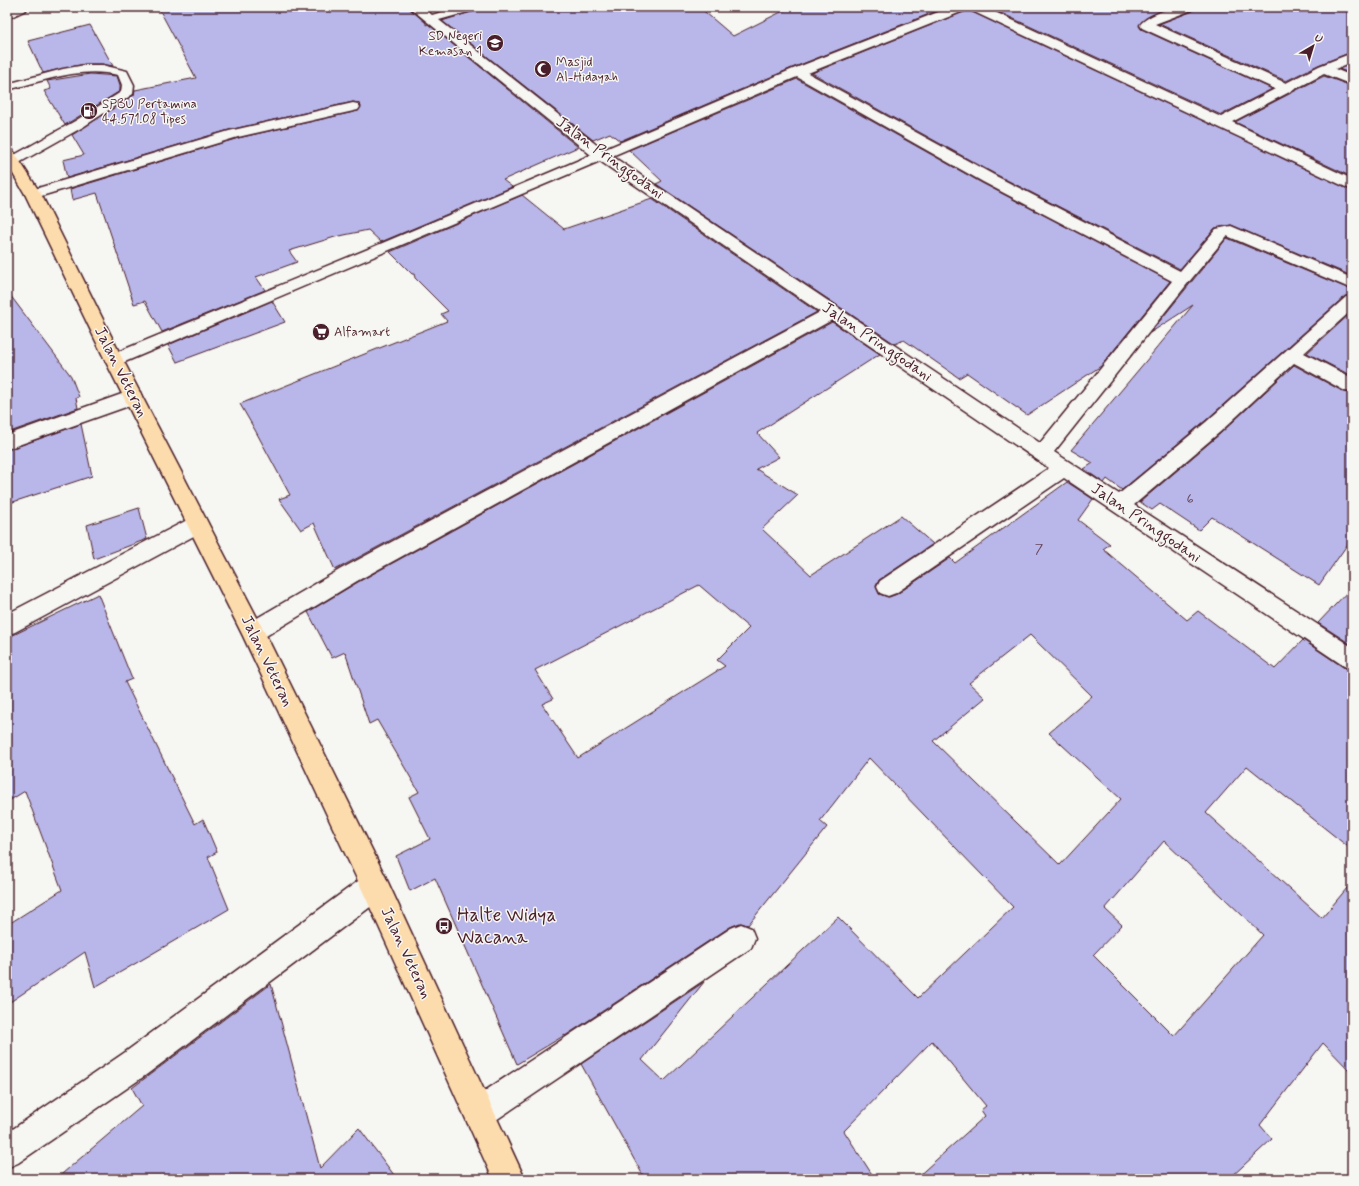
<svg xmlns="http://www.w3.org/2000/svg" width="1359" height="1186" viewBox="0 0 1359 1186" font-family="Mynerve,sans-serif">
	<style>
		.building { fill: #b9b7e9; stroke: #4a1f2b; fill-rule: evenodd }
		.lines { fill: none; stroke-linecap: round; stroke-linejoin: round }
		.lane-casing { stroke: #4a1f2b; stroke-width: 3 }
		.street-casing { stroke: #4a1f2b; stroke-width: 3 }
		.secondary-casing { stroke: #4a1f2b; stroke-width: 3 }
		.primary-casing { stroke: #4a1f2b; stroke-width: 3 }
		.lane { fill: #f6f6f2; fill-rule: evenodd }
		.street { fill: #f6f6f2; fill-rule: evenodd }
		.secondary { fill: #f6f6f2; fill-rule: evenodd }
		.primary { fill: #fcdcac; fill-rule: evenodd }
		.labels { text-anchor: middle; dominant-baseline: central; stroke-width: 3; stroke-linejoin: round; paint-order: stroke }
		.far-poi-label { font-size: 13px; fill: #4a1f2b; stroke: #f6f6f2; text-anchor: start }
		.number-label { font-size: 14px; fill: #66455a }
		.street-label { font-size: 16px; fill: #4a1f2b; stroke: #f6f6f2 }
		.near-poi-label { font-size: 19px; fill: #4a1f2b; stroke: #f6f6f2; text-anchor: start }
	</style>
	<rect width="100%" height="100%" fill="#f6f6f2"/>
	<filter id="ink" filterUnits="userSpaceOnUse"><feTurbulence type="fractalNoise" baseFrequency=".025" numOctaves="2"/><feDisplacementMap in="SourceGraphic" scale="8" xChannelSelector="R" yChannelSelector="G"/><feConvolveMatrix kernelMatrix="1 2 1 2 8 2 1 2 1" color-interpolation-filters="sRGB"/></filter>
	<g filter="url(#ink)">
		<path class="building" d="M 158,7 L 408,7 L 426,23 L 426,25 L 428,24 L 578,147 L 503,180 L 512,187 L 381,242 L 368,230 L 335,237 L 289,251 L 297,262 L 256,277 L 265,290 L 162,332 L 145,301 L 134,304 L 97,193 L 72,200 L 70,189 L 238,138 L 358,111 L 361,106 L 358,103 L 353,102 L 229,130 L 67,178 L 63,160 L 84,155 L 72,135 L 134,95 L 135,90 L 196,78 Z
			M 486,7 L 699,7 L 733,36 L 791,7 L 947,7 L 792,68 L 620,141 L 610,133 L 593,140 L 442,21 Z
			M 988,7 L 1171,7 L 1146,18 L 1139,26 L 1141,29 L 1272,89 L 1221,115 Z
			M 1195,7 L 1352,7 L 1352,52 L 1318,65 L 1286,81 L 1159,24 L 1193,11 Z
			M 968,10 L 1352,191 L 1352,276 L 1231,225 L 1215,228 L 1180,269 L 995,174 L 812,73 Z
			M 90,25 L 113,66 L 102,64 L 85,64 L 43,73 L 28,41 Z
			M 1352,64 L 1352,74 L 1339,69 Z
			M 90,74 L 117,76 L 120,85 L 120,91 L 65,125 L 44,91 L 51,89 L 47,81 Z
			M 1324,76 L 1352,86 L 1352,177 L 1235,122 Z
			M 797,79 L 982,183 L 1170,281 L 1101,366 L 1027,415 L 967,373 L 959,378 L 904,340 L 895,344 L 656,184 L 662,181 L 629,150 Z
			M 522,195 L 564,229 L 652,199 L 817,312 L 335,570 L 314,523 L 301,530 L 279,499 L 290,495 L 255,430 L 240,404 L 447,321 L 441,314 L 448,311 L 415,278 L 414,274 L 412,274 L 390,252 Z
			M 1227,238 L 1352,290 L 1352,295 L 1345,296 L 1205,421 L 1122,490 L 1107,479 L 1104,483 L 1084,469 L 1093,463 L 1071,450 L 1193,305 L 1150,333 Z
			M 7,291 L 71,376 L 79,397 L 76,398 L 78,408 L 7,433 Z
			M 272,301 L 285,322 L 177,362 L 168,345 Z
			M 1352,312 L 1352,376 L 1307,353 Z
			M 832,322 L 880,354 L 757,433 L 779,457 L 756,469 L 798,495 L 762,529 L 811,575 L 901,516 L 933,544 L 879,580 L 876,586 L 879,594 L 889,597 L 897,594 L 950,558 L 955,563 L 1067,482 L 1093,499 L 1078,520 L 1110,544 L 1103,549 L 1187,620 L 1198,611 L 1275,669 L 1303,640 L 1343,667 L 1352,670 L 1352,850 L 1247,766 L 1206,813 L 1322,918 L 1352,882 L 1352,1073 L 1323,1043 L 1260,1125 L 1272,1139 L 1229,1179 L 915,1179 L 985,1116 L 981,1110 L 986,1106 L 932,1041 L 844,1131 L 875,1179 L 645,1179 L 581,1064 L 704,982 L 642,1060 L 664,1081 L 838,917 L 918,998 L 1013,907 L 869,758 L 820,821 L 827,827 L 748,925 L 740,923 L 730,927 L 565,1036 L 565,1035 L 517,1064 L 435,878 L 410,891 L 396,856 L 430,839 L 409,797 L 419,792 L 377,720 L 369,724 L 345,652 L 332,658 L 308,612 L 358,582 ZM 699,585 L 749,628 L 717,660 L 725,666 L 578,758 L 542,704 L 553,699 L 535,670 ZM 1030,635 L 1092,696 L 1049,733 L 1121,799 L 1060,865 L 933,741 L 985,698 L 969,683 ZM 1164,841 L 1263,935 L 1174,1036 L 1093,955 L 1122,925 L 1105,909 Z
			M 1294,365 L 1344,392 L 1352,393 L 1352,538 L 1319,585 L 1212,517 L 1199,530 L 1160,504 L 1152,510 L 1140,502 L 1221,433 Z
			M 81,424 L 92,476 L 7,504 L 7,450 Z
			M 139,508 L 147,539 L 94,559 L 87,525 Z
			M 1352,587 L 1352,645 L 1318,623 Z
			M 98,594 L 132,679 L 125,682 L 195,824 L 203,819 L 217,852 L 208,857 L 229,909 L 95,987 L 85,952 L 7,1004 L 7,925 L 62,890 L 25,791 L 7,802 L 7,638 Z
			M 271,984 L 320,1168 L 359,1128 L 397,1179 L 56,1179 L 142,1106 L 132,1088 Z"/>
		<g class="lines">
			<defs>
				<path id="lane" d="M 85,65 L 102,65 L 127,71 L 134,85 L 133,94 L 83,127 L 17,164 L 9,164 L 7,161 L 9,158 L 75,121 L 121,92 L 122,85 L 118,75 C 80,66 44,81 7,90 L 7,84 L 63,69 Z"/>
				<path id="street" d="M 409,7 L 422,7 L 432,15 L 458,7 L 477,7 L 475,10 L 439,20 L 603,150 L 793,69 L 951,7 L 984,7 L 1221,117 L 1275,89 L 1142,28 L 1140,25 C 1145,17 1168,8 1178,7 C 1183,6 1189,7 1194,7 L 1192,10 L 1155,24 L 1286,83 L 1319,66 L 1352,53 L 1352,62 L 1335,69 L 1352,76 L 1352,85 L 1324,74 L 1232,122 L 1352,179 L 1352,190 L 970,10 L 968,7 L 966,10 L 808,73 L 994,175 L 1180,271 L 1216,229 L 1231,226 L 1352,278 L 1352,289 L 1227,236 L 1188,283 L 1054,452 L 1119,494 L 1206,422 L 1346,297 L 1352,296 L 1352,310 L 1304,353 L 1352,378 L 1352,392 L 1345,391 L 1294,363 L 1220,432 L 1134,505 L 1352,647 L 1352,669 L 1344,666 L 1064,478 L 896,593 L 888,596 L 880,593 L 877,587 L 880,581 L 1049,468 L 832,320 L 357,581 L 261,639 L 253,642 L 245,639 L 242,632 L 245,625 L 341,569 L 820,312 L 600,161 L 120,364 L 114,366 L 108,364 L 105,360 L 108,356 L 373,247 L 591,155 ZM 797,77 L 983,182 L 1172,281 L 1040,443 L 612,156 Z
					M 353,103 L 358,104 L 360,107 L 358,110 L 238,137 L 38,197 L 33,199 L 28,197 L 25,194 L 28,191 L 229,131 Z
					M 133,390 L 140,392 L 142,397 L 140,402 L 7,449 L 7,435 Z
					M 198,516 L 205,518 L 208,524 L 205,530 L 15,632 L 7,635 L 7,614 L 191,518 Z
					M 375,873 L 385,876 L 388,886 L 385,896 L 146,1075 L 18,1163 L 7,1168 L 7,1133 L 124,1053 L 365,876 Z
					M 741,924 L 751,928 L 755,938 L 751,948 L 490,1124 L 479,1128 L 468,1124 L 464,1113 L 468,1102 L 731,928 Z"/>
				<path id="secondary" d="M 13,7 L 28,7 L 26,10 L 7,19 L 7,10 Z"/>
				<path id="primary" d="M 7,148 L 12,149 L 41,194 L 123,360 L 261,625 L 385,876 L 525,1179 L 493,1179 L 365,896 L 243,636 L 105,360 L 25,194 L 7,164 Z"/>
			</defs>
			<use href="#lane" class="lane-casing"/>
			<use href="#street" class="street-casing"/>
			<use href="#secondary" class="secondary-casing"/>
			<use href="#primary" class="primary-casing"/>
			<use href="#lane" class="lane"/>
			<use href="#street" class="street"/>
			<use href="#secondary" class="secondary"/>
			<use href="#primary" class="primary"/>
		</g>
	</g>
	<defs>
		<symbol id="school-disc" viewBox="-11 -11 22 22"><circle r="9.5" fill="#4a1f2b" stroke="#f6f6f2"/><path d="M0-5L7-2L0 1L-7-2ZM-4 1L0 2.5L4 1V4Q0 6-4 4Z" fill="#fff"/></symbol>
		<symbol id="mosque-disc" viewBox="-11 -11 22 22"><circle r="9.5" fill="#4a1f2b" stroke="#f6f6f2"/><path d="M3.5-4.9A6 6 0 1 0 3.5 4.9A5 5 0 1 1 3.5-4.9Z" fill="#fff"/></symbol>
		<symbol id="fuel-disc" viewBox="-11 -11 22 22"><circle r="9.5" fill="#4a1f2b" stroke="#f6f6f2"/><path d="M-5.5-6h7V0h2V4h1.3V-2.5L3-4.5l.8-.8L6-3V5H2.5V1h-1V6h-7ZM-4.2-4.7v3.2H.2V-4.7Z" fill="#fff"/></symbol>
		<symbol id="supermarket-disc" viewBox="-11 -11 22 22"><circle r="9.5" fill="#4a1f2b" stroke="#f6f6f2"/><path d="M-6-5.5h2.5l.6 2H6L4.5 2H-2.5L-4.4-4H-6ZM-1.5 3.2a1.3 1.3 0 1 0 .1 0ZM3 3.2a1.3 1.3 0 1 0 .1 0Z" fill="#fff"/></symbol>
		<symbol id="bus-disc" viewBox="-11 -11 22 22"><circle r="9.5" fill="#4a1f2b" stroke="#f6f6f2"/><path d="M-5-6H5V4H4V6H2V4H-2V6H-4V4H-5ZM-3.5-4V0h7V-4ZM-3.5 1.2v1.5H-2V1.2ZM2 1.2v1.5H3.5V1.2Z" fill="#fff"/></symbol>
	</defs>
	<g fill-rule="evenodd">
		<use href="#school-disc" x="485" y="33" width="20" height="20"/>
		<use href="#mosque-disc" x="533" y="59" width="20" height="20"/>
		<use href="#fuel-disc" x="79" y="101" width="20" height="20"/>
		<use href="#supermarket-disc" x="311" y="322" width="20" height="20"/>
		<use href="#bus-disc" x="434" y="916" width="20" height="20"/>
	</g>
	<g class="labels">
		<g class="far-poi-label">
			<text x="482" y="36" text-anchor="end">SD Negeri<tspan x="482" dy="15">Kemasan 1</tspan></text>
			<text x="556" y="62">Masjid<tspan x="556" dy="15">Al-Hidayah</tspan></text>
			<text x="102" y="104">SPBU Pertamina<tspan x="102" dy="15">44.571.08 Tipes</tspan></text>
			<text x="334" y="332">Alfamart</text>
		</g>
		<g class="number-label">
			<text x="1190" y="499">6</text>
			<text x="1039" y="549">7</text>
		</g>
		<g class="street-label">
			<text transform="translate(610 158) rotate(36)">Jalan Pringgodani</text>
			<text transform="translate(877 342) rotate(34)">Jalan Pringgodani</text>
			<text transform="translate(121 372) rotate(63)">Jalan Veteran</text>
			<text transform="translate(1146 523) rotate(34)">Jalan Pringgodani</text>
			<text transform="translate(267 661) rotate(64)">Jalan Veteran</text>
			<text transform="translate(406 953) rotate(65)">Jalan Veteran</text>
		</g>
		<g class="near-poi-label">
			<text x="457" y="915">Halte Widya<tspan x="457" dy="22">Wacana</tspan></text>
		</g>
	</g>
	<rect width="1359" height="1186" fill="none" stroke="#f6f6f2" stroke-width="24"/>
	<rect x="12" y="12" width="1335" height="1162" fill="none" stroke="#4a1f2b" stroke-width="1.5" filter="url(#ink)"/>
	<g transform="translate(1313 46) rotate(38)" stroke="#f6f6f2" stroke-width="3" paint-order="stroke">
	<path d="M0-3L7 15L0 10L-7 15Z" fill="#4a1f2b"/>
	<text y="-6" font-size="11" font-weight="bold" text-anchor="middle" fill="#4a1f2b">U</text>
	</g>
</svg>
